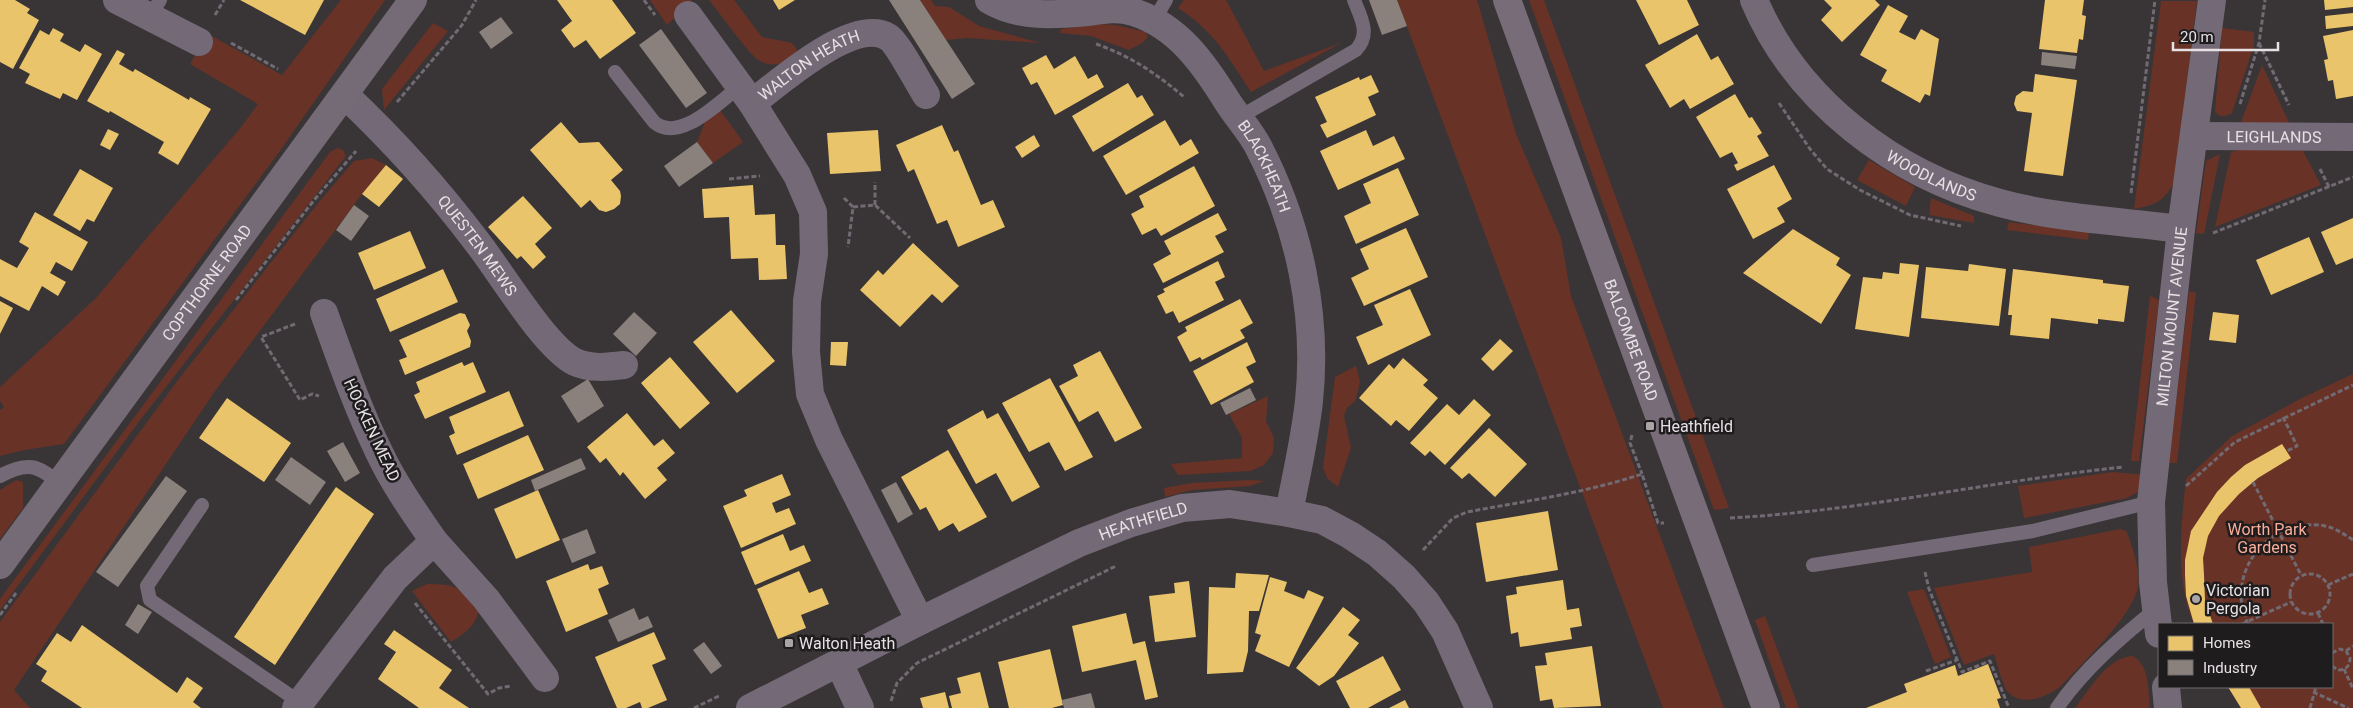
<svg xmlns="http://www.w3.org/2000/svg" width="2353" height="708" viewBox="0 0 2353 708" font-family="Roboto,sans-serif">
	<style>
		.green { fill: #693226 }
		.homes { fill: #e9c46a }
		.industry { fill: #8a817c }
		.lines { fill: none; stroke-linecap: round; stroke-linejoin: round }
		.path { stroke: #716a72; stroke-width: 3; stroke-dasharray: 5 2.5; stroke-linecap: butt }
		.lane { stroke: #746a77; stroke-width: 14 }
		.street { stroke: #746a77; stroke-width: 28 }
		.secondary { stroke: #786c79; stroke-width: 28 }
		.primary { stroke: #756b77; stroke-width: 28 }
		.poi-dot { fill: #a9a5a7; stroke: #1f1c1e; stroke-width: 2 }
		.labels { text-anchor: middle; dominant-baseline: central; stroke-width: 5; stroke-linejoin: round; paint-order: stroke }
		.street-label { font-size: 16px; fill: #e6e1e4; stroke: #1f1c1e }
		.poi-label { font-size: 16px; fill: #e6e1e4; stroke: #1f1c1e; text-anchor: start }
		.park-label { font-size: 16px; fill: #f9ad9a; stroke: #1f1c1e }
	</style>
	<rect width="100%" height="100%" fill="#393537"/>
	<path class="green" d="M 341,0 L 385,0 L 282,148 L 64,444 L 24,450 L 0,456 L 0,410 L 4,407 L 0,401 L 0,387 L 96,298 L 242,126 L 258,104 L 190,64 L 208,34 L 282,75 Z
		M 650,0 L 692,0 L 667,25 Z
		M 709,0 L 734,0 L 762,37 L 792,43 L 801,55 C 789,62 773,69 760,61 C 749,55 719,12 709,0 Z
		M 920,0 L 931,0 L 935,6 L 949,7 L 979,26 L 1040,43 L 967,38 L 946,40 Z
		M 1184,0 L 1226,0 L 1264,71 L 1341,43 L 1251,92 C 1229,58 1213,30 1178,8 Z
		M 1397,0 L 1477,0 L 1516,134 L 1561,238 L 1571,296 L 1724,708 L 1663,708 Z
		M 1529,0 L 1544,0 L 1729,508 L 1714,510 Z
		M 2161,1 L 2197,1 L 2174,183 C 2163,202 2155,205 2134,209 Z
		M 433,23 L 448,31 L 384,110 L 382,89 Z
		M 1097,24 L 1116,25 L 1146,32 L 1148,37 L 1142,43 L 1129,50 L 1091,36 L 1060,33 L 1061,29 Z
		M 2222,28 L 2254,32 L 2254,45 L 2232,113 C 2225,117 2221,118 2215,112 Z
		M 2262,65 L 2291,127 L 2239,128 Z
		M 720,110 L 743,142 L 713,163 L 697,142 L 705,122 Z
		M 337,148 L 343,150 L 346,156 L 141,419 L 0,610 L 0,599 L 330,152 Z
		M 2247,148 L 2303,151 L 2321,185 L 2215,227 L 2231,152 Z
		M 2220,154 L 2204,234 L 2196,233 L 2206,161 Z
		M 372,158 L 386,165 L 362,194 L 215,391 L 14,690 L 30,708 L 0,708 L 0,622 L 181,376 L 319,202 L 354,161 Z
		M 1869,160 L 1915,187 L 1906,206 L 1857,180 Z
		M 1931,198 L 1974,216 L 1974,223 L 1929,215 Z
		M 2009,222 L 2089,232 L 2088,240 L 2007,230 Z
		M 2189,291 L 2196,293 L 2177,463 L 2169,463 Z
		M 2150,296 L 2159,300 L 2139,461 L 2131,461 Z
		M 1356,366 L 1360,381 L 1358,391 L 1355,401 L 1347,408 L 1344,416 L 1351,448 L 1338,487 L 1327,478 L 1323,468 L 1335,377 Z
		M 2353,374 L 2353,708 L 2241,708 L 2228,687 L 2332,687 L 2332,624 L 2194,624 C 2175,582 2181,524 2186,479 L 2232,436 L 2304,397 Z
		M 1268,396 L 1266,421 L 1274,438 L 1273,453 L 1264,465 L 1251,471 L 1178,475 L 1171,464 L 1242,458 L 1242,438 L 1229,414 Z
		M 2113,472 L 2147,475 L 2138,492 L 2127,498 L 2024,518 L 2018,486 Z
		M 16,480 L 23,482 L 23,508 L 0,539 L 0,490 Z
		M 1250,480 L 1265,481 L 1250,486 L 1192,490 L 1165,497 L 1164,488 L 1192,483 Z
		M 2120,529 L 2126,531 C 2132,543 2141,573 2138,587 C 2132,617 2083,662 2061,686 C 2047,697 2022,708 2007,691 C 2002,683 1997,663 1994,654 L 1964,665 L 1934,588 L 2032,572 L 2029,547 Z
		M 427,584 C 456,584 460,587 479,609 C 476,626 465,633 451,642 L 412,591 Z
		M 1924,589 L 1951,657 L 1935,664 L 1907,592 Z
		M 1765,616 L 1799,708 L 1786,708 L 1755,620 Z
		M 2133,656 C 2150,666 2148,690 2150,708 L 2075,708 C 2090,689 2107,657 2133,656 Z"/>
	<path class="homes" d="M 0,0 L 15,0 L 30,9 L 27,13 L 39,20 L 13,69 L 0,62 Z
		M 240,0 L 324,0 L 305,35 Z
		M 557,0 L 612,0 L 636,33 L 600,59 L 586,40 L 574,48 L 561,30 L 572,21 Z
		M 773,0 L 795,0 L 779,10 Z
		M 1636,0 L 1687,0 L 1699,25 L 1659,45 Z
		M 1824,0 L 1875,0 L 1880,5 L 1842,42 L 1821,20 L 1832,8 Z
		M 2045,0 L 2084,0 L 2082,15 L 2086,16 L 2083,40 L 2079,39 L 2077,53 L 2039,49 Z
		M 2324,0 L 2353,0 L 2353,7 L 2325,10 Z
		M 1888,5 L 1908,16 L 1899,32 L 1915,40 L 1921,29 L 1939,39 L 1930,96 L 1925,94 L 1920,103 L 1881,81 L 1887,70 L 1860,55 Z
		M 2353,13 L 2353,26 L 2326,29 L 2325,16 Z
		M 53,28 L 64,34 L 60,41 L 80,52 L 85,44 L 102,54 L 77,100 L 63,93 L 60,99 L 25,83 L 30,74 L 19,68 L 40,30 L 49,35 Z
		M 2353,30 L 2353,96 L 2336,99 L 2333,80 L 2328,81 L 2324,60 L 2328,59 L 2323,36 Z
		M 1697,34 L 1711,60 L 1718,56 L 1734,84 L 1690,109 L 1684,99 L 1670,108 L 1645,65 Z
		M 117,50 L 125,54 L 119,64 L 133,72 L 135,69 L 189,100 L 190,97 L 211,109 L 178,165 L 158,153 L 164,142 L 110,111 L 109,113 L 87,101 Z
		M 1046,55 L 1054,69 L 1075,56 L 1088,79 L 1097,74 L 1104,87 L 1055,115 L 1037,82 L 1031,85 L 1022,68 Z
		M 2035,74 L 2077,80 L 2063,176 L 2024,171 L 2032,113 L 2017,111 L 2014,104 L 2016,96 L 2023,91 L 2033,92 Z
		M 1371,75 L 1379,92 L 1368,97 L 1376,115 L 1327,138 L 1320,125 L 1327,122 L 1315,97 L 1359,77 L 1360,80 Z
		M 1128,83 L 1137,98 L 1142,95 L 1154,115 L 1093,152 L 1072,116 Z
		M 1735,94 L 1749,118 L 1752,117 L 1762,133 L 1757,136 L 1769,156 L 1737,171 L 1734,165 L 1738,163 L 1732,152 L 1720,158 L 1696,117 Z
		M 1165,120 L 1180,146 L 1191,139 L 1199,153 L 1126,195 L 1103,156 Z
		M 561,122 L 579,143 L 599,142 L 623,170 L 611,180 L 620,191 L 621,196 L 620,204 L 614,209 L 606,212 L 599,210 L 590,200 L 581,208 L 530,150 Z
		M 942,125 L 954,152 L 958,150 L 981,205 L 993,200 L 1005,227 L 958,247 L 947,220 L 937,224 L 914,169 L 908,172 L 896,145 Z
		M 108,129 L 119,134 L 110,150 L 100,145 Z
		M 878,130 L 881,171 L 830,174 L 827,133 Z
		M 1366,130 L 1373,146 L 1394,136 L 1405,159 L 1338,190 L 1320,151 Z
		M 1034,135 L 1040,146 L 1022,158 L 1015,147 Z
		M 386,165 L 403,179 L 379,207 L 362,194 Z
		M 1774,165 L 1792,199 L 1777,208 L 1785,222 L 1753,239 L 1727,189 Z
		M 1194,166 L 1215,206 L 1161,236 L 1156,228 L 1142,235 L 1131,214 L 1144,207 L 1139,196 Z
		M 1398,168 L 1419,215 L 1356,244 L 1344,216 L 1371,203 L 1363,184 Z
		M 80,169 L 113,188 L 94,222 L 87,219 L 80,231 L 53,215 Z
		M 753,185 L 755,215 L 775,214 L 776,245 L 785,245 L 787,279 L 759,280 L 758,258 L 731,259 L 729,217 L 704,218 L 702,189 Z
		M 523,196 L 552,228 L 535,244 L 546,257 L 533,269 L 521,256 L 517,259 L 488,227 Z
		M 35,212 L 88,242 L 72,271 L 56,262 L 50,273 L 66,282 L 58,296 L 42,286 L 29,311 L 0,296 L 0,259 L 17,268 L 29,248 L 19,242 Z
		M 1218,213 L 1227,230 L 1215,236 L 1224,252 L 1163,283 L 1153,264 L 1171,254 L 1164,241 Z
		M 2353,218 L 2353,258 L 2336,265 L 2321,232 Z
		M 1406,228 L 1428,277 L 1364,306 L 1351,278 L 1369,269 L 1360,249 Z
		M 1793,229 L 1840,258 L 1836,265 L 1851,275 L 1821,324 L 1743,273 Z
		M 410,231 L 426,268 L 374,290 L 358,253 Z
		M 2309,237 L 2324,272 L 2271,295 L 2256,260 Z
		M 913,243 L 959,286 L 942,303 L 932,294 L 900,327 L 860,290 L 878,270 L 883,275 Z
		M 1218,261 L 1225,277 L 1215,282 L 1224,300 L 1179,323 L 1173,311 L 1166,314 L 1157,296 L 1165,292 L 1163,289 Z
		M 1900,263 L 1919,265 L 1909,337 L 1855,329 L 1863,277 L 1882,279 L 1883,272 L 1899,274 Z
		M 1969,264 L 2006,269 L 1999,326 L 1921,318 L 1926,267 L 1968,271 Z
		M 443,269 L 458,302 L 390,332 L 376,299 Z
		M 2013,269 L 2103,280 L 2103,283 L 2129,286 L 2124,322 L 2098,319 L 2098,324 L 2051,318 L 2049,339 L 2010,335 L 2012,315 L 2008,315 Z
		M 1410,289 L 1431,335 L 1368,365 L 1356,337 L 1383,325 L 1374,305 Z
		M 1240,299 L 1253,323 L 1240,330 L 1245,338 L 1202,360 L 1200,357 L 1190,362 L 1177,337 L 1187,331 L 1185,327 Z
		M 0,301 L 13,308 L 0,334 Z
		M 731,310 L 775,361 L 737,393 L 693,342 Z
		M 2213,312 L 2239,315 L 2236,343 L 2209,340 Z
		M 460,313 L 465,314 L 470,325 L 467,331 L 471,341 L 470,347 L 405,375 L 399,360 L 407,357 L 399,340 Z
		M 1500,339 L 1513,351 L 1493,371 L 1481,359 Z
		M 831,342 L 848,342 L 846,366 L 830,365 Z
		M 1247,342 L 1256,362 L 1246,367 L 1254,382 L 1211,405 L 1193,371 Z
		M 1100,351 L 1142,428 L 1115,442 L 1098,411 L 1079,422 L 1059,386 L 1078,376 L 1073,365 Z
		M 670,357 L 710,403 L 680,429 L 641,383 Z
		M 1403,358 L 1428,380 L 1423,385 L 1438,398 L 1409,431 L 1396,420 L 1391,426 L 1359,398 L 1389,364 L 1394,369 Z
		M 462,362 L 464,366 L 473,362 L 486,392 L 425,419 L 414,395 L 420,392 L 416,382 Z
		M 1050,378 L 1093,457 L 1065,471 L 1049,442 L 1029,452 L 1002,403 Z
		M 509,391 L 524,426 L 457,455 L 449,436 L 455,433 L 449,417 Z
		M 227,398 L 291,443 L 264,482 L 199,438 Z
		M 1474,399 L 1491,415 L 1445,465 L 1430,451 L 1425,456 L 1410,443 L 1447,404 L 1459,415 Z
		M 983,410 L 987,419 L 998,413 L 1040,487 L 1012,502 L 996,473 L 976,484 L 947,430 Z
		M 627,413 L 654,446 L 663,439 L 675,453 L 657,468 L 667,480 L 645,499 L 623,472 L 620,476 L 606,458 L 600,463 L 587,447 Z
		M 1489,428 L 1527,464 L 1495,497 L 1469,473 L 1462,479 L 1450,468 Z
		M 528,435 L 544,470 L 478,499 L 463,464 Z
		M 2282,444 L 2291,458 L 2258,478 L 2239,494 L 2219,516 L 2208,536 L 2203,558 L 2204,575 L 2205,601 L 2213,624 L 2194,624 L 2186,596 L 2185,575 L 2185,560 L 2191,531 L 2217,492 L 2231,477 L 2245,465 Z
		M 948,450 L 987,517 L 959,532 L 953,523 L 939,531 L 926,507 L 920,510 L 901,477 Z
		M 782,474 L 791,495 L 772,503 L 776,513 L 789,508 L 796,524 L 741,548 L 723,506 L 747,496 L 744,490 Z
		M 336,487 L 374,514 L 275,665 L 234,637 Z
		M 538,490 L 560,540 L 516,559 L 494,509 Z
		M 1548,511 L 1558,570 L 1486,582 L 1476,523 Z
		M 783,534 L 790,551 L 804,545 L 811,561 L 755,585 L 741,552 Z
		M 588,564 L 590,570 L 602,566 L 609,584 L 598,589 L 608,614 L 566,632 L 546,581 Z
		M 799,571 L 809,593 L 822,588 L 829,604 L 801,615 L 806,628 L 778,639 L 757,589 Z
		M 1236,573 L 1269,575 L 1259,611 L 1249,611 L 1248,651 L 1243,672 L 1207,674 L 1209,587 L 1235,588 Z
		M 1270,577 L 1287,582 L 1284,591 L 1304,599 L 1308,590 L 1324,597 L 1289,667 L 1255,651 L 1261,635 L 1255,633 Z
		M 1563,580 L 1567,610 L 1579,608 L 1582,626 L 1570,628 L 1572,639 L 1520,647 L 1518,632 L 1511,634 L 1506,596 L 1517,594 L 1516,587 Z
		M 1189,581 L 1196,637 L 1155,642 L 1149,596 L 1175,593 L 1174,583 Z
		M 1343,607 L 1360,620 L 1348,635 L 1359,643 L 1334,676 L 1319,686 L 1296,668 Z
		M 1126,613 L 1133,644 L 1145,641 L 1158,697 L 1145,700 L 1136,660 L 1082,672 L 1072,626 Z
		M 82,625 L 177,693 L 187,677 L 203,688 L 193,702 L 201,708 L 82,708 L 41,681 L 47,671 L 36,664 L 57,633 L 71,642 Z
		M 394,630 L 452,670 L 439,688 L 469,708 L 419,708 L 378,679 L 396,652 L 384,644 Z
		M 654,632 L 666,659 L 652,665 L 667,700 L 648,708 L 642,708 L 640,702 L 626,708 L 617,708 L 595,657 Z
		M 1592,646 L 1601,706 L 1554,708 L 1552,699 L 1540,701 L 1535,666 L 1547,665 L 1545,653 Z
		M 1050,649 L 1063,705 L 1052,708 L 1009,708 L 998,662 Z
		M 1383,656 L 1401,690 L 1368,708 L 1350,708 L 1336,681 Z
		M 1988,664 L 2001,698 L 1997,699 L 2000,708 L 1866,708 L 1907,692 L 1904,684 L 1955,665 L 1958,676 Z
		M 980,672 L 989,708 L 952,708 L 949,696 L 961,693 L 957,678 Z
		M 2228,687 L 2249,687 L 2261,708 L 2241,708 Z
		M 945,692 L 949,708 L 923,708 L 920,698 Z
		M 1405,700 L 1409,708 L 1389,708 Z"/>
	<path class="industry" d="M 889,0 L 920,0 L 975,84 L 952,99 Z
		M 1369,0 L 1397,0 L 1407,26 L 1382,35 Z
		M 501,17 L 513,33 L 491,49 L 479,32 Z
		M 661,29 L 707,93 L 686,108 L 639,45 Z
		M 2042,52 L 2077,56 L 2075,69 L 2041,65 Z
		M 697,142 L 713,163 L 679,187 L 664,166 Z
		M 354,205 L 369,216 L 351,241 L 336,230 Z
		M 634,312 L 657,333 L 636,356 L 613,334 Z
		M 588,379 L 604,406 L 578,423 L 561,396 Z
		M 1250,388 L 1256,400 L 1226,415 L 1220,403 Z
		M 343,442 L 360,473 L 345,482 L 327,451 Z
		M 291,457 L 326,482 L 310,505 L 275,480 Z
		M 581,458 L 586,469 L 535,491 L 531,480 Z
		M 166,476 L 187,491 L 118,587 L 96,572 Z
		M 896,482 L 913,514 L 898,523 L 881,490 Z
		M 587,529 L 596,553 L 572,563 L 562,539 Z
		M 138,604 L 152,612 L 138,634 L 125,625 Z
		M 634,608 L 639,620 L 648,616 L 653,627 L 618,642 L 608,620 Z
		M 704,642 L 722,666 L 711,674 L 693,650 Z
		M 1091,693 L 1095,708 L 1064,708 L 1062,700 Z"/>
	<g class="lines">
		<path class="path" d="M 644,0 L 655,15
			M 215,15 L 224,0
			M 231,43 L 278,69
			M 2259,43 L 2289,105
			M 1096,44 C 1129,55 1157,74 1184,97
			M 397,102 L 462,25 L 476,0
			M 1779,103 L 1810,149 L 1827,169 L 1860,190 L 1910,215 L 1961,226
			M 2240,104 L 2259,43 L 2265,0
			M 2320,169 L 2329,187
			M 729,179 L 760,176
			M 2131,193 L 2155,0
			M 844,198 L 853,207 L 848,247
			M 875,205 L 875,182
			M 853,207 L 875,205 L 910,238
			M 2213,233 L 2353,177
			M 236,300 L 315,199 L 356,151
			M 295,324 L 261,337 L 300,400 L 312,394 L 319,396
			M 2283,417 L 2297,446 L 2287,451
			M 1632,435 L 1630,443 L 1642,474
			M 2253,482 L 2301,575
			M 2186,486 L 2235,442 L 2353,385
			M 1730,518 C 1862,511 1992,481 2123,467
			M 1423,550 L 1453,518 L 1467,512 C 1526,501 1585,493 1642,474 L 1658,523 L 1664,523
			M 1925,572 L 1929,589 L 1962,672 L 1990,661 L 2009,708
			M2290 594a20 20 0 1 1 40 0a20 20 0 1 1-40 0Z
			M 2328,585 L 2353,574
			M 415,603 L 488,694 L 499,688 L 511,686
			M 2318,613 L 2323,624
			M 0,615 L 16,593
			M 2242,624 L 2291,602
			M 2248,624 C 2223,573 2270,515 2325,526 C 2335,528 2344,534 2353,540
			M 2346,651 L 2353,646
			M 2332,653 L 2340,649 L 2346,651 L 2350,658 C 2350,666 2346,670 2338,670 L 2332,666
			M 2344,669 L 2353,689
			M 1926,671 L 1957,660
			M 2313,692 L 2348,708
			M 891,701 L 897,683 L 917,663 L 1116,566
			M 694,708 L 721,695
			M 2310,708 L 2316,687"/>
		<path class="lane" d="M 150,17 L 160,0
			M 1153,22 L 1166,0
			M 615,72 L 654,122 C 679,144 719,102 740,86
			M 1238,118 L 1356,50 C 1371,34 1361,18 1354,0
			M 0,476 C 28,461 37,465 61,484
			M 202,505 L 147,586 L 150,600 L 301,703
			M 1813,565 L 2033,531 L 2151,502
			M 2057,708 C 2083,670 2120,638 2156,609"/>
		<g class="street">
			<path d="M 117,0 L 199,42"/>
			<path id="s1" d="M 989,0 C 1019,18 1055,15 1088,12 C 1102,10 1119,7 1133,12 C 1178,26 1204,64 1227,101 C 1237,117 1251,132 1259,148 C 1299,226 1318,314 1309,401 C 1305,438 1296,476 1289,513"/>
			<path id="s2" d="M 1754,0 C 1797,102 1895,175 2000,203 C 2058,219 2121,221 2181,229"/>
			<path d="M 688,15 L 752,103 L 797,175 L 813,212 L 814,254 L 807,301 L 806,352 L 810,394 L 829,440 L 920,621"/>
			<path id="s3" d="M 345,95 C 393,140 437,189 477,242 C 500,271 544,346 575,362 C 590,369 608,367 624,365"/>
			<path id="s4" d="M 752,103 C 779,83 853,16 888,37 C 897,42 919,84 926,95"/>
			<path id="s5" d="M 2195,136 L 2353,137"/>
			<path d="M 434,541 L 486,599 L 545,678"/>
			<path id="s6" d="M 2159,634 L 2153,582 L 2151,502 L 2181,229 L 2212,0"/>
			<path d="M 839,663 L 860,708"/>
			<path d="M 2166,687 L 2168,708"/>
			<path d="M 296,708 L 395,578 L 434,541 C 414,512 394,484 379,452 C 357,407 341,360 324,313"/>
			<path id="s7" d="M 750,708 L 920,621 L 1079,543 L 1131,523 L 1182,508 L 1230,504 L 1289,513 L 1322,520 L 1350,535 L 1377,553 L 1404,577 L 1426,602 L 1445,631 L 1479,708"/>
		</g>
		<path class="secondary" id="s8" d="M 1507,0 L 1766,708"/>
		<path class="primary" id="s9" d="M 0,565 L 413,0"/>
	</g>
	<g class="poi-dot">
		<rect x="1645" y="421" width="10" height="10" rx="2.5"/>
		<circle cx="2196" cy="599" r="5"/>
		<rect x="784" y="638" width="10" height="10" rx="2.5"/>
	</g>
	<g class="labels">
		<g class="street-label">
			<text stroke="none"><textPath href="#s4" startOffset="69">WALTON HEATH</textPath></text>
			<text stroke="none"><textPath href="#s5" startOffset="79">LEIGHLANDS</textPath></text>
			<text stroke="none"><textPath href="#s1" startOffset="355">BLACKHEATH</textPath></text>
			<text stroke="none"><textPath href="#s2" startOffset="256">WOODLANDS</textPath></text>
			<text stroke="none"><textPath href="#s3" startOffset="201">QUESTEN MEWS</textPath></text>
			<text stroke="none"><textPath href="#s9" startOffset="350">COPTHORNE ROAD</textPath></text>
			<text stroke="none"><textPath href="#s6" startOffset="319">MILTON MOUNT AVENUE</textPath></text>
			<text stroke="none"><textPath href="#s8" startOffset="362">BALCOMBE ROAD</textPath></text>
			<text transform="translate(372 430) rotate(65)">HOCKEN MEAD</text>
			<text stroke="none"><textPath href="#s7" startOffset="436">HEATHFIELD</textPath></text>
		</g>
		<g class="poi-label">
			<text x="1660" y="426">Heathfield</text>
			<text x="2206" y="590">Victorian<tspan x="2206" dy="18">Pergola</tspan></text>
			<text x="799" y="643">Walton Heath</text>
		</g>
		<g class="park-label">
			<text x="2267" y="529">Worth Park<tspan x="2267" dy="18">Gardens</tspan></text>
		</g>
	</g>
	<rect x="2158" y="623" width="175" height="65" fill="#1f1c1e" stroke="#6f6b6d"/>
	<rect x="2168" y="636" width="25" height="15" fill="#e9c46a" stroke="#6f6b6d"/>
	<text x="2203" y="648" font-size="15" fill="#e6e1e4">Homes</text>
	<rect x="2168" y="660" width="25" height="15" fill="#8a817c" stroke="#6f6b6d"/>
	<text x="2203" y="673" font-size="15" fill="#e6e1e4">Industry</text>
	<path d="M2173 42v8h105v-8" fill="none" stroke="#e6e1e4" stroke-width="2.5"/>
	<text x="2180" y="42" font-size="15" fill="#e6e1e4" stroke="#1f1c1e" stroke-width="4" paint-order="stroke">20 m</text>
</svg>
